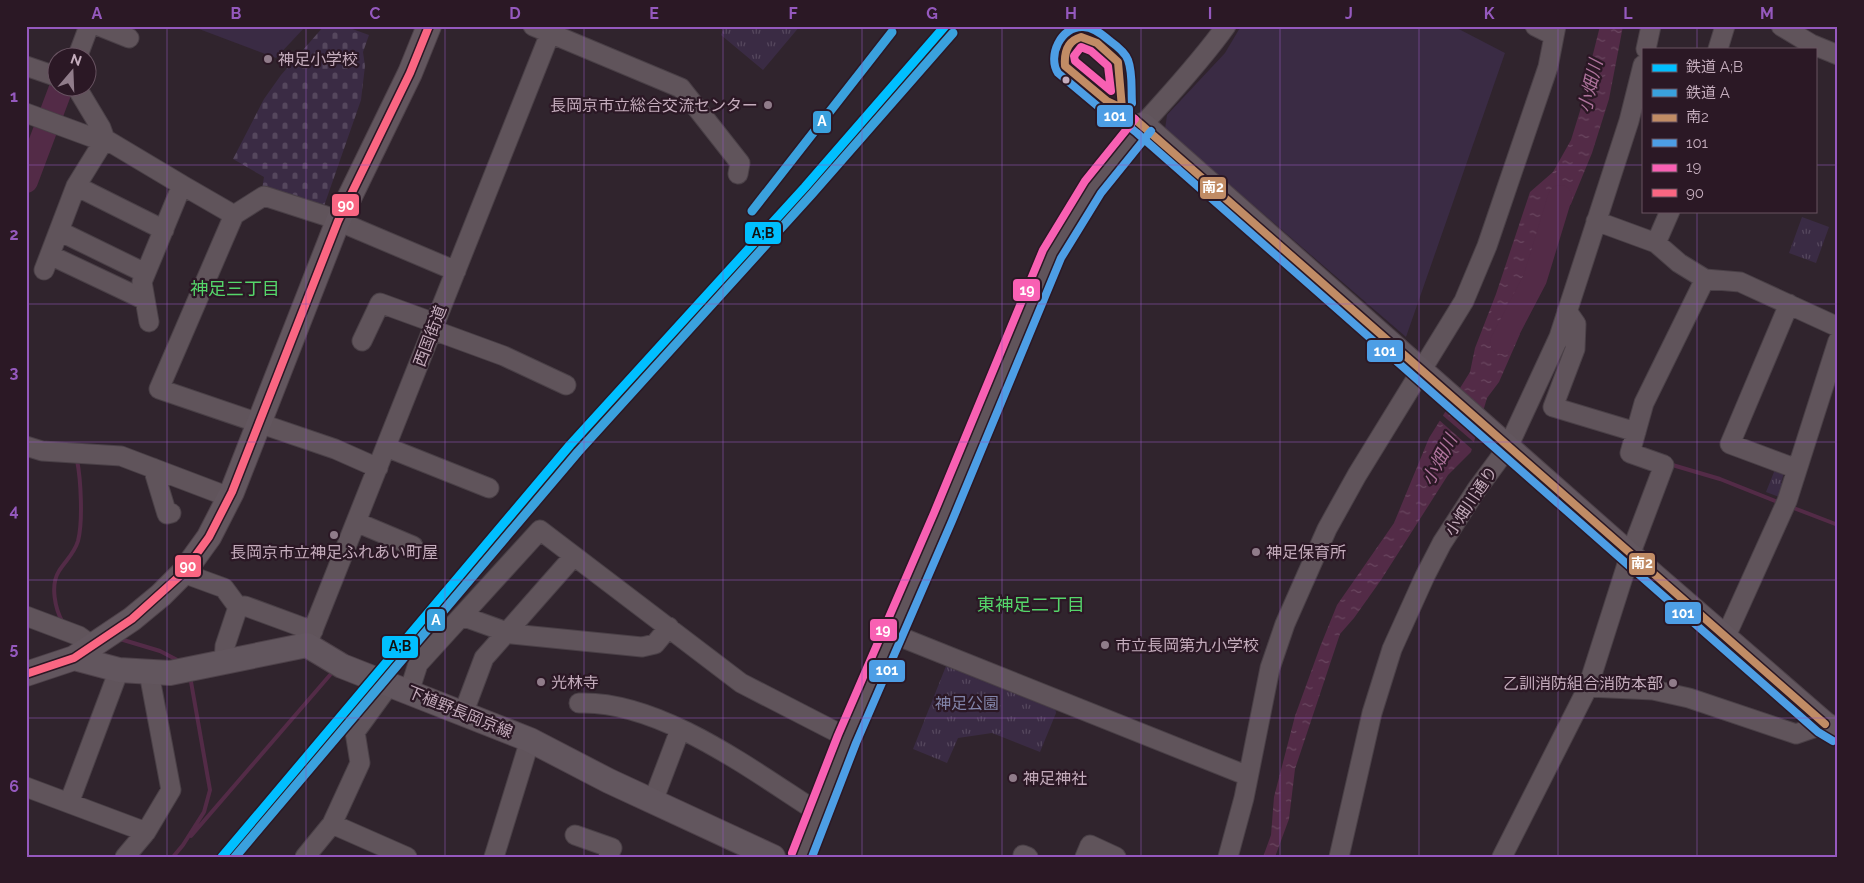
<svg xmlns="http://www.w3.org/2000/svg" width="1864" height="883" viewBox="0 0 1864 883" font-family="Raleway,'Noto Sans JP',sans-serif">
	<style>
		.green { fill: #3a2b44 }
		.cemetery { fill: url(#cemetery-stones) }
		.park { fill: url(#park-tufts) }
		.water { fill: url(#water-ripples) }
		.pier { fill: #30242d }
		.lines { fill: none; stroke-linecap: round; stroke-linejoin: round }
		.stream { stroke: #532b47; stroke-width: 4 }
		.river { stroke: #532b47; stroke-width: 24 }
		.minor-casing { stroke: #4a4047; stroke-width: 21 }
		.major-casing { stroke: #4d4149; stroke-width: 26 }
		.minor { stroke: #60545b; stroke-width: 19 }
		.major { stroke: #62565e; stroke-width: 24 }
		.bus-1-casing { stroke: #2b1825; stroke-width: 11 }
		.bus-2-casing { stroke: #2b1825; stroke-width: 11 }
		.bus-3-casing { stroke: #2b1825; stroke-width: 11 }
		.bus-4-casing { stroke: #2b1825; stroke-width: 11 }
		.bus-1 { stroke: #c18c65; stroke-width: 8 }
		.bus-2 { stroke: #4d9ee5; stroke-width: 8 }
		.bus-3 { stroke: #f860b3; stroke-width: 8 }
		.bus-4 { stroke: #fa6682; stroke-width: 8 }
		.rail-1-casing { stroke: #2b1825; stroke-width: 12 }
		.rail-2-casing { stroke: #2b1825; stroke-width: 12 }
		.rail-1 { stroke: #00bfff; stroke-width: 9 }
		.rail-2 { stroke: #3aa1dd; stroke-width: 9 }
		.grid { fill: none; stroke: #9559be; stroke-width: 1; stroke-opacity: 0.55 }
		.poi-dot { fill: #907c8a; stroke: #2b1825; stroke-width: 2 }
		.bus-dot { fill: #c4acbc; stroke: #2b1825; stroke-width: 2 }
		.labels { text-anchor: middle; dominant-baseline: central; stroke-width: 4.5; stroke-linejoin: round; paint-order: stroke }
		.poi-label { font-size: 16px; fill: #c4acbc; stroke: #2b1825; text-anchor: start }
		.street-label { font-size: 16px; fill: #c4acbc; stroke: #2b1825 }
		.park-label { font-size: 16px; fill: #8284a9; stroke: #2b1825 }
		.water-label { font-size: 18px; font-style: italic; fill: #ae739c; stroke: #2b1825 }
		.neighbourhood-label { font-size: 18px; fill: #55d56a; stroke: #2b1825 }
		.line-badge { stroke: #2b1825; stroke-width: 2 }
		.badge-label { font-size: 14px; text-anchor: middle; font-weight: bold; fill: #fff }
		.pale-badge-label { font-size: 14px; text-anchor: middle; font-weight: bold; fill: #111 }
		.neatline { fill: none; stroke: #9559be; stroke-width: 2 }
		.grid-label { font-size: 16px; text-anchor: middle; font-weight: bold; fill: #9559be }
	</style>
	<defs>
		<pattern id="cemetery-stones" width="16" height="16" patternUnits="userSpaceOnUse" patternTransform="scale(1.25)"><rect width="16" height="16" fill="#3a2b44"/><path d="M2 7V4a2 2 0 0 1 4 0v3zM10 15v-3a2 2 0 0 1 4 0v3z" fill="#55475d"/></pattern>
		<pattern id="park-tufts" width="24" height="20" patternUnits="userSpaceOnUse" patternTransform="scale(1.25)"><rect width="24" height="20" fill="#3a2b44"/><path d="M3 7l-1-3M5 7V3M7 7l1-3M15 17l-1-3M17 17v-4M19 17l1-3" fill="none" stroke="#55475d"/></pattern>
		<pattern id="water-ripples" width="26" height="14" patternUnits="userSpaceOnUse" patternTransform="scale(1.25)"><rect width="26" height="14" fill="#532b47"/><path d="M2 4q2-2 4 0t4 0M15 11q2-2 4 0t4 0" fill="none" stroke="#6a4760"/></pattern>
	</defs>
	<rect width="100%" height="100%" fill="#30242d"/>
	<path class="green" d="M 191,26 L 306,26 L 276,58 Z
		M 1241,26 L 1453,26 L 1505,53 L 1406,337 L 1165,129 L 1167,115 L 1225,53 Z"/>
	<path class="cemetery" d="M 324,26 L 344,26 L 369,35 L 363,52 L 365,66 L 361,100 L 323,209 L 262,189 L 264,177 L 233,159 L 264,99 L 281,75 Z"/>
	<path class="park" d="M 725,26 L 800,26 L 763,70 L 721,35 Z
		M 1802,217 L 1829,227 L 1816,263 L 1789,253 Z
		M 1776,467 L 1785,470 L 1781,483 L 1787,485 L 1782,498 L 1766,492 Z
		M 948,661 L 1054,702 L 1056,713 L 1040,752 L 992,733 L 958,738 L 947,763 L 913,749 Z"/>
	<path class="water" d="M 1600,26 L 1623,26 L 1609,99 L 1592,153 L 1571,204 L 1544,236 L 1521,281 L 1514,333 L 1520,334 L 1499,382 L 1487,398 L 1471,452 L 1448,475 L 1381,580 L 1354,618 L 1340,634 L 1295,769 L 1289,819 L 1275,857 L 1263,857 L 1271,835 L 1274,797 L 1295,716 L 1320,647 L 1337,605 L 1394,523 L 1429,438 L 1470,372 L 1475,348 L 1496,294 L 1530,192 L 1553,172 L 1571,140 L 1588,85 L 1591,62 Z"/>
	<path class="pier" d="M 1441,414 L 1476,444 L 1474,451 L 1438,419 Z"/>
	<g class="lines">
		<path class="stream" d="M 34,136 L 38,151
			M 1669,464 L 1720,479 L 1780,503
			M 1791,507 L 1838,525
			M 63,623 C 55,609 50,585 59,571 C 66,560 74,554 78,541 C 83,522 81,480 77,460
			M 120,639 L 160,651 L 181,662
			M 191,836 L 330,675
			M 183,845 L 204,812 L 210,790 L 190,676
			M 173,857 L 183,845"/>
		<path class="river" d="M 26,181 L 61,88
			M 1502,342 L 1535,279 L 1560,197"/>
		<defs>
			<path id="minor" d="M 99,26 L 129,38
				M 533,26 L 681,88 L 740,163 L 738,174
				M 1535,26 L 1553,35
				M 1781,26 L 1811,44 L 1838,55
				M 1646,49 L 1651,26
				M 1718,49 L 1725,26
				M 77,58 L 89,26
				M 26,66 L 58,77
				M 26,113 L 94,138 L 105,139 L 182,185 L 142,282 L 149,322
				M 182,185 L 234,215
				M 76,186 L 164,230
				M 1670,211 L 1656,243 L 1679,263 L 1705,279 L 1740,282 L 1838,327
				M 1596,221 L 1656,243
				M 59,231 L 145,273
				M 50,255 L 145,300
				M 44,270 L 76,186 L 105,139 L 101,128 L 77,88
				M 1789,304 L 1730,444 L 1797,469
				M 1567,311 L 1576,324 L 1575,349 L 1553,407 L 1636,432
				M 433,330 L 504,356 L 566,385
				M 362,341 L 380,303 L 435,323
				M 26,446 L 42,451 L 121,456 L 229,497
				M 386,447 L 489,488
				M 153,468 L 167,514 L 171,513
				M 378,468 L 335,449 L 159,389 L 234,215 L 264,196 L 326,216 L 456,271
				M 356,522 L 413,546
				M 183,573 L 224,588 L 238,607 L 225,646 L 224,663
				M 238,607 L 245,606 L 313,631
				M 26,616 L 79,636 L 93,646
				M 462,616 L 512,634 L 642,647 L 655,644 L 669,627
				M 893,634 L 1248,776
				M 1726,636 L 1787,501 L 1838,341
				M 307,645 L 553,26
				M 1588,687 L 1653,690 L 1689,698 L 1796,734 L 1825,724
				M 409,692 L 418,664 L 540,530 L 741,683 L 848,738
				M 579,703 C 660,700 753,771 819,813
				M 463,714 L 484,658 L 574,556
				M 26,787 L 146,832
				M 653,801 L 680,730
				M 69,803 L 119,670
				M 332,824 L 407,857
				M 575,835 L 612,848 L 608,857
				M 1023,855 L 1028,857
				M 125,857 L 146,832 L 171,790 L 149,673
				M 305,857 L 332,824 L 360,763 L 355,732 L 390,684
				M 494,857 L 530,740
				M 801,857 L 847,739 L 943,517 L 1052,254 C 1069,221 1088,189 1112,161 C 1149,115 1192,74 1226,26
				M 1085,857 L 1090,845 L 1116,857
				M 1228,857 L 1244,798 L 1270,668 L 1285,624 L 1327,529 L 1357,475 L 1464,301 L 1487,246 L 1548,67 L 1556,26
				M 1339,857 L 1372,713 L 1392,649 L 1425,576 L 1442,543 L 1477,489 L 1508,447 L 1559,337 L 1629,121 L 1643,65
				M 1502,857 L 1588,687 L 1630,555 L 1664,465 L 1630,453 L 1644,403 L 1705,279"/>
			<path id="major" d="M 1143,125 L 1630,555 L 1825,724 L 1838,732
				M 74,658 L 119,670 L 170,673 L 307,645 L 342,666 L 530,740 L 609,781 L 773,857
				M 26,674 L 74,658 L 132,619 L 161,595 L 183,573 L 209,537 L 232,492 L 338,221 L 410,73 L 429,26"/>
		</defs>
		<use href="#minor" class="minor-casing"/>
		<use href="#major" class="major-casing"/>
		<use href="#minor" class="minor"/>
		<use href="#major" class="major"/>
		<defs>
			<path id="bus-1" d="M 1081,37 L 1097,43 L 1118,62 L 1122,108 L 1107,101 L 1065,66 C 1064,53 1067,41 1081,37 Z
				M 1122,108 L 1304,267
				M 1122,108 L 1304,267
				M 1304,267 L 1459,403
				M 1304,267 L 1459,403
				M 1459,403 L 1825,724
				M 1459,403 L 1825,724"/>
			<path id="bus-2" d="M 1132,103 C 1131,90 1133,73 1128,60 C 1125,52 1117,46 1110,41 C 1102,34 1093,27 1083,27 C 1061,26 1047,56 1058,73 L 1101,109 L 1117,117 L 1137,133 L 1818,732 L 1833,741
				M 812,857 L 856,743 L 952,521 L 1061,258 L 1101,193 L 1151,131"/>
			<path id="bus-3" d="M 1081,47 L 1091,51 L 1108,66 L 1111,91 L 1075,61 L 1074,56 Z
				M 792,853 L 838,735 L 934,513 L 1043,250 L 1085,181 L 1135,119"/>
			<path id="bus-4" d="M 26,674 L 74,658 L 132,619 L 183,573 L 209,537 L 232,492 L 338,221 L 410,73 L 429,26"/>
		</defs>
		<use href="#bus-1" class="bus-1-casing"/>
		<use href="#bus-2" class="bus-2-casing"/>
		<use href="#bus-3" class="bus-3-casing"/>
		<use href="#bus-4" class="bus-4-casing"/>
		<use href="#bus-1" class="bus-1"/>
		<use href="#bus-2" class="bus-2"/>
		<use href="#bus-3" class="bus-3"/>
		<use href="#bus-4" class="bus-4"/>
		<defs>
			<path id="rail-1" d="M 222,857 L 570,445 L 805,187 L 945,26"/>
			<path id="rail-2" d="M 752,211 L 892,32
				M 235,857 L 578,452 L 812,194 L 953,33"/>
		</defs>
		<use href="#rail-1" class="rail-1-casing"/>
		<use href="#rail-2" class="rail-2-casing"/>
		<use href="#rail-1" class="rail-1"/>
		<use href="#rail-2" class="rail-2"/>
	</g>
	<path class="grid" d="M 167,26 L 167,857M 306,26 L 306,857M 445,26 L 445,857M 584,26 L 584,857M 723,26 L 723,857M 862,26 L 862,857M 1002,26 L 1002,857M 1141,26 L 1141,857M 1280,26 L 1280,857M 1419,26 L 1419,857M 1558,26 L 1558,857M 1697,26 L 1697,49M 26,165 L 1643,165M 1815,165 L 1838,165M 1697,211 L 1697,857M 26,304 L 1838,304M 26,442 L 1838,442M 26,580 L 1838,580M 26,718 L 1838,718"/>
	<g class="poi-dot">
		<circle cx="268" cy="59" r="5"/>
		<circle cx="768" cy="105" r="5"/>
		<circle cx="334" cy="535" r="5"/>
		<circle cx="1256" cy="552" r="5"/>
		<circle cx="1105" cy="645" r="5"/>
		<circle cx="541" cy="682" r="5"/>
		<circle cx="1673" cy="683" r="5"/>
		<circle cx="1013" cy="778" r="5"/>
	</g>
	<circle class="bus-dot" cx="1066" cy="80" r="4.5"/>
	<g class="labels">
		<g class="poi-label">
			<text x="278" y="59">神足小学校</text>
			<text x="758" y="105" text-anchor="end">長岡京市立総合交流センター</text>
			<text x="334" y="552" text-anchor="middle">長岡京市立神足ふれあい町屋</text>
			<text x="1266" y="552">神足保育所</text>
			<text x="1115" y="645">市立長岡第九小学校</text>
			<text x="551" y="682">光林寺</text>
			<text x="1663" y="683" text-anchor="end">乙訓消防組合消防本部</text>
			<text x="1023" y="778">神足神社</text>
		</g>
		<g class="street-label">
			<text transform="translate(430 336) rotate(-69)">西国街道</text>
			<text transform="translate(1471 501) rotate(-56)">小畑川通り</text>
			<text transform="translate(460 712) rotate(22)">下植野長岡京線</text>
		</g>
		<g class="park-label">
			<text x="967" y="703">神足公園</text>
		</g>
		<g class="water-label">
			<text transform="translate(1590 86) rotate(-77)">小畑川</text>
			<text transform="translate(1439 460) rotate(-62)">小畑川</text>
		</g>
		<g class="neighbourhood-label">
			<text x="235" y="288">神足三丁目</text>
			<text x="1031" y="604">東神足二丁目</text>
		</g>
	</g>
	<g class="line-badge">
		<rect x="1096" y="104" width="38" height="24" rx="5" fill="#4d9ee5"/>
		<rect x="812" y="110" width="20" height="24" rx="5" fill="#3aa1dd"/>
		<rect x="1199" y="176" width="28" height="24" rx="5" fill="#c18c65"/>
		<rect x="331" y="193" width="29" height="24" rx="5" fill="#fa6682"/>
		<rect x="744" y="221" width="38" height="24" rx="5" fill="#00bfff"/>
		<rect x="1012" y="278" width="29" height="24" rx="5" fill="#f860b3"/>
		<rect x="1366" y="339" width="38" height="24" rx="5" fill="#4d9ee5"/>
		<rect x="1628" y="552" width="28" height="24" rx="5" fill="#c18c65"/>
		<rect x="174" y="554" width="28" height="24" rx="5" fill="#fa6682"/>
		<rect x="1664" y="601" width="38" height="24" rx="5" fill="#4d9ee5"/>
		<rect x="426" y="608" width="20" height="24" rx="5" fill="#3aa1dd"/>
		<rect x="869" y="618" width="29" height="24" rx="5" fill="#f860b3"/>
		<rect x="381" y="635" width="38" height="24" rx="5" fill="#00bfff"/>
		<rect x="868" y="659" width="38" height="24" rx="5" fill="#4d9ee5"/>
	</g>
	<g class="badge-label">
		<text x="1115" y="121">101</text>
		<text x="822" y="126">A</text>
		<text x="1213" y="192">南2</text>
		<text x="346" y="210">90</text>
		<text x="1027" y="295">19</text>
		<text x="1385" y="356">101</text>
		<text x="1642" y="568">南2</text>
		<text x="188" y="571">90</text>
		<text x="1683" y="618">101</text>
		<text x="436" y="625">A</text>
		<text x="883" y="635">19</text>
		<text x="887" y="675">101</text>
	</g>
	<g class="pale-badge-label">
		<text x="763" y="238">A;B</text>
		<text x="400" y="651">A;B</text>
	</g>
	<rect width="1864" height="883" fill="none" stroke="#2b1825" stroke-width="55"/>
	<rect x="1642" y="48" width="175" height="165" fill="#2b1825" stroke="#685361"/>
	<rect x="1652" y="64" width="25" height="8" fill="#00bfff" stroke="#685361"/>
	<text x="1686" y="72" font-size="15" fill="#c4acbc">鉄道 A;B</text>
	<rect x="1652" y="89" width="25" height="8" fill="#3aa1dd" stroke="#685361"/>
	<text x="1686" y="98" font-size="15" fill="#c4acbc">鉄道 A</text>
	<rect x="1652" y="114" width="25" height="8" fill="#c18c65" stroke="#685361"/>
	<text x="1686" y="122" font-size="15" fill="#c4acbc">南2</text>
	<rect x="1652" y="139" width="25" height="8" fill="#4d9ee5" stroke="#685361"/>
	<text x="1686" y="148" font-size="15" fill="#c4acbc">101</text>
	<rect x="1652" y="164" width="25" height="8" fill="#f860b3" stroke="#685361"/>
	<text x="1686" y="172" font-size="15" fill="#c4acbc">19</text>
	<rect x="1652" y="189" width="25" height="8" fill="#fa6682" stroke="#685361"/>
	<text x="1686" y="198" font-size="15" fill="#c4acbc">90</text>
	<g transform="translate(72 72) rotate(19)"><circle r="24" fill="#2b1825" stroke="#685361"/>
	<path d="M0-4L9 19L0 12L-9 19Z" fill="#907c8a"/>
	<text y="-8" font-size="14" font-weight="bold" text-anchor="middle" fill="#c4acbc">N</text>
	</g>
	<rect x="28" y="28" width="1808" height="828" class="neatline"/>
	<g class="grid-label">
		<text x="97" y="19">A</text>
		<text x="236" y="19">B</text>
		<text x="375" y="19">C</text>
		<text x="515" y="19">D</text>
		<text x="654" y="19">E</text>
		<text x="793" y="19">F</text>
		<text x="932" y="19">G</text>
		<text x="1071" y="19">H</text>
		<text x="1210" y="19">I</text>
		<text x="1349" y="19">J</text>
		<text x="1489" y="19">K</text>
		<text x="1628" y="19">L</text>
		<text x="1767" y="19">M</text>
		<text x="14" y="102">1</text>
		<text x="14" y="240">2</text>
		<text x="14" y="378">3</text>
		<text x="14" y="516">4</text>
		<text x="14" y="654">5</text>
		<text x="14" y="792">6</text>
	</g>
</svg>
